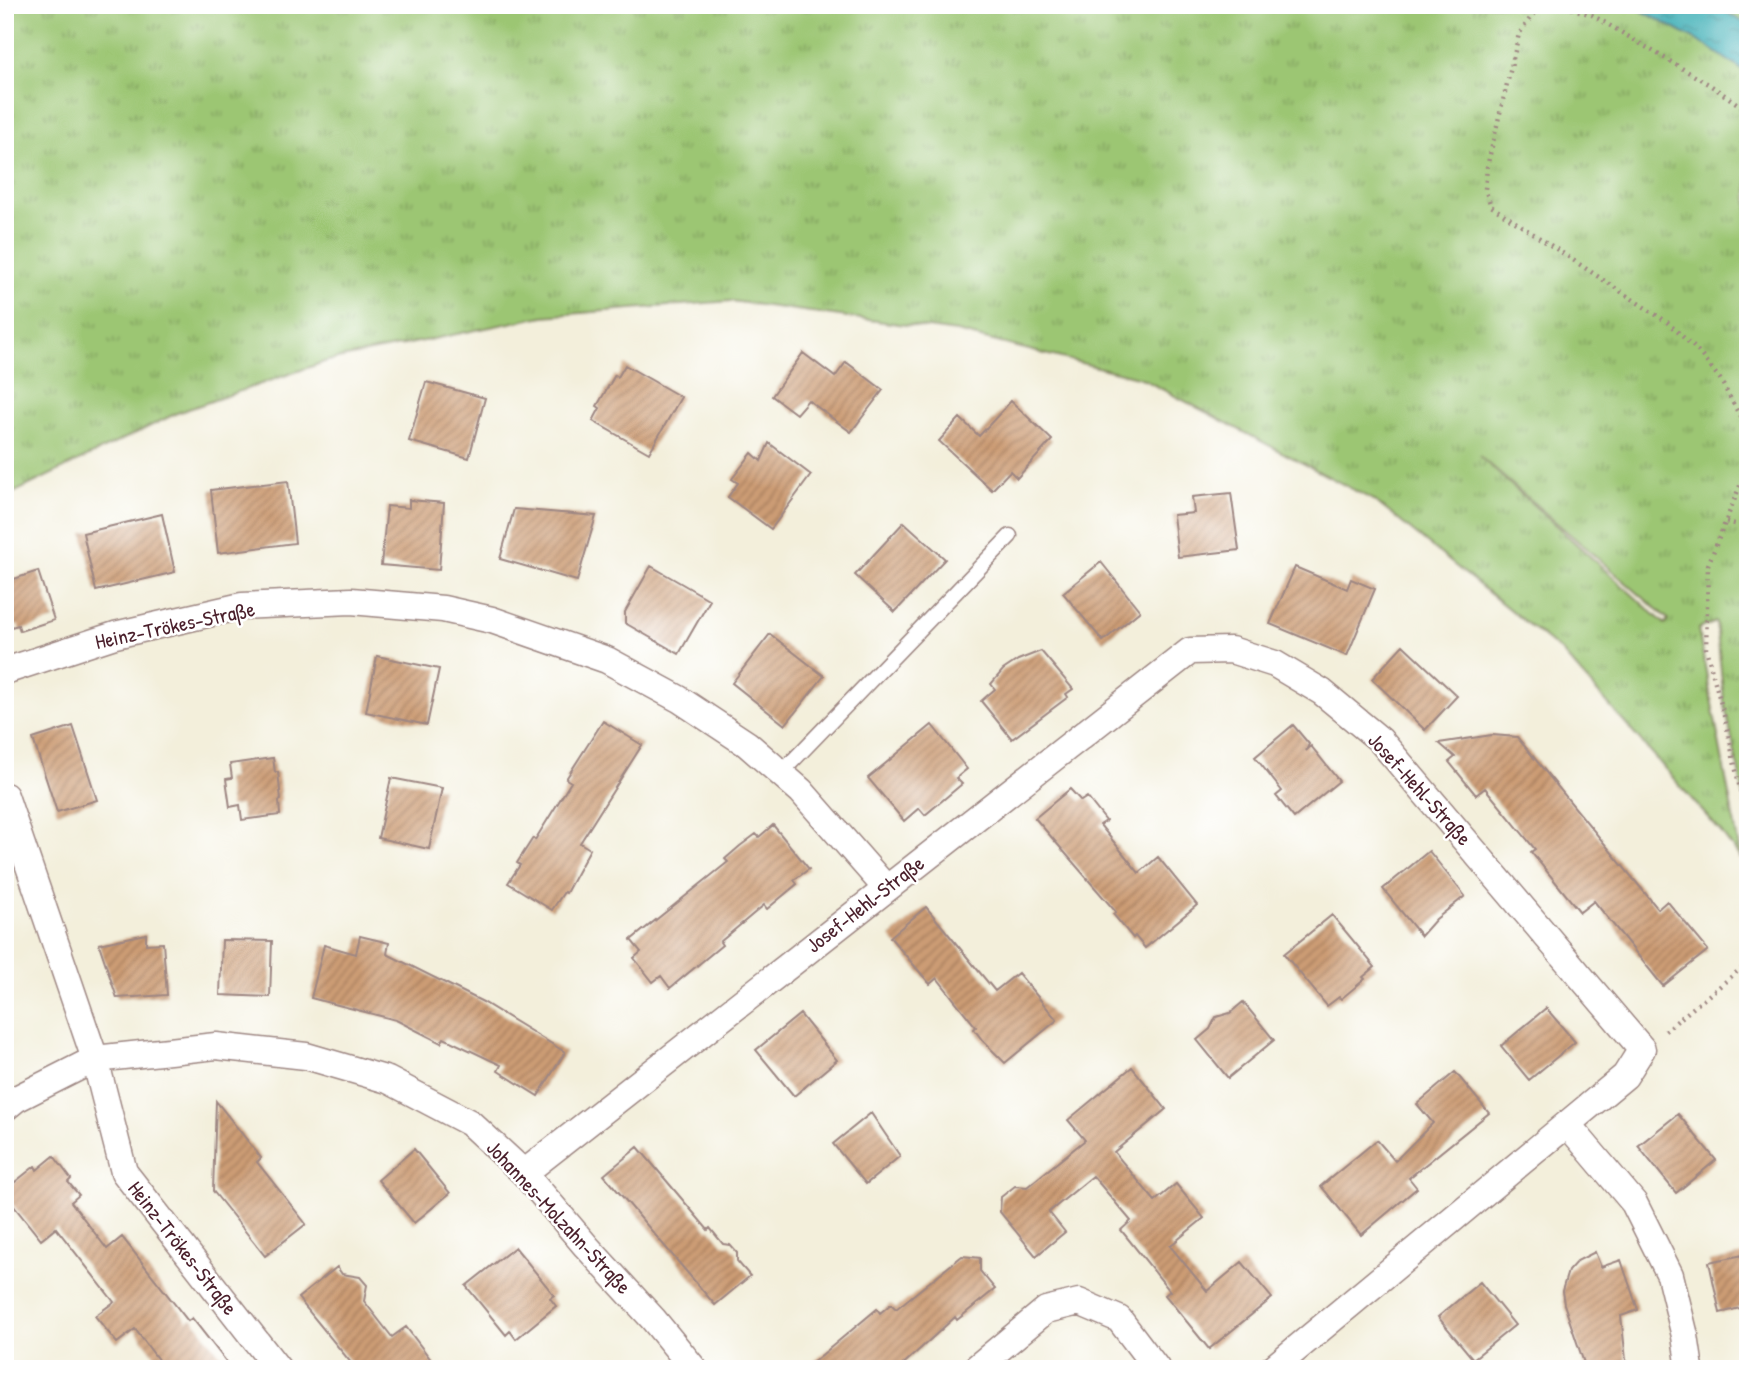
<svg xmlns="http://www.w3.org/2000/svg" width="1753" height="1374" viewBox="0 0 1753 1374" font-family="'Patrick Hand',sans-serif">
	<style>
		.grass { fill: url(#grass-tufts); stroke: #73724f; stroke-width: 2; fill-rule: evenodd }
		.water { fill: url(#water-ripples); stroke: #446770; stroke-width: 2 }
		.building { fill: url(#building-hatch) }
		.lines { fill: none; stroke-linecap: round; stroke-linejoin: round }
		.service-casing { stroke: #9e8783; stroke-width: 17 }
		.minor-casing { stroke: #9e8783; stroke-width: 29 }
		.path { stroke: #9e8783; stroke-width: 4.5; stroke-dasharray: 2 5; stroke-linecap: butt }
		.service { stroke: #fff; stroke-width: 14 }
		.minor { stroke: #fff; stroke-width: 26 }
		.labels { text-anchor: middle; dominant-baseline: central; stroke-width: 5; stroke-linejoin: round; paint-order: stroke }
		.street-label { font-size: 21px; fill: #4a1f2b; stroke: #fff }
	</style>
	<defs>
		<pattern id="grass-tufts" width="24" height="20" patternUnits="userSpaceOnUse" patternTransform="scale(1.75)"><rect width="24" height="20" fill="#9cc673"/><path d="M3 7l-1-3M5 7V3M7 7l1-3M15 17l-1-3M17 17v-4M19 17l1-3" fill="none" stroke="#81a05f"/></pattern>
		<pattern id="water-ripples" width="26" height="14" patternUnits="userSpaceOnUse" patternTransform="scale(1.75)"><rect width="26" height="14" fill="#3eafb6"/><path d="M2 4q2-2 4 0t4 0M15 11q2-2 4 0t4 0" fill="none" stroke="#368e94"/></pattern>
		<pattern id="building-hatch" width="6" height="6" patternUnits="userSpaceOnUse" patternTransform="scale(1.75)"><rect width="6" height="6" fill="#cc9c74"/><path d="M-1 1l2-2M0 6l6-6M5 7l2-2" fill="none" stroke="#a87f5f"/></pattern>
	</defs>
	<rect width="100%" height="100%" fill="#fff"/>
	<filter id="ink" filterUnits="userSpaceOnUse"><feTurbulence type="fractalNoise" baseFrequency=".0143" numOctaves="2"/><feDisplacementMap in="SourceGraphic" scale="14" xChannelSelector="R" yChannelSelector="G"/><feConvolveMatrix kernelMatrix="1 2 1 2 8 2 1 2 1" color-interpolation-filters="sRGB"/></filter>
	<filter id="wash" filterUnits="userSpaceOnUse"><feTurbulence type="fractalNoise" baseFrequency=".00686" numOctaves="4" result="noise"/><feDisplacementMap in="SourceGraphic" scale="28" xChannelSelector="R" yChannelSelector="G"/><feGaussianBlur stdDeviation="1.57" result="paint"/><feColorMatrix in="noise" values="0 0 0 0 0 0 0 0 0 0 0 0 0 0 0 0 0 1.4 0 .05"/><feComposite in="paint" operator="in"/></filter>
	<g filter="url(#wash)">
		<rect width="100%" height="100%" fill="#f3efdb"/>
		<path class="grass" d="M 5,5 L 1748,5 L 1748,816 L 1724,701 L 1716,622 L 1698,629 L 1741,859 L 1720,831 L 1561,651 L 1375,501 L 1141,378 L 957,332 L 731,301 L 543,316 L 327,361 L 177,413 L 5,497 ZM 1479,456 L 1668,619 L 1665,624 Z"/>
		<path class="water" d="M 1631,5 L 1714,5 L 1748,25 L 1748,74 L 1707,46 Z"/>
		<g id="blocks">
			<path class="building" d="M 803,353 L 835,377 L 846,362 L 883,390 L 851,432 L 808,400 L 796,414 L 772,396 Z
				M 625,365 L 681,397 L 649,453 L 593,421 L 600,408 L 597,406 L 615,375 L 618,377 Z
				M 426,382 L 485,398 L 469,458 L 409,441 Z
				M 1011,401 L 1052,440 L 1017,478 L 1010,471 L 992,490 L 939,441 L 960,418 L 979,436 Z
				M 769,443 L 811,475 L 771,529 L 728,497 L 738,483 L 732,479 L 752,453 L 761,461 Z
				M 288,481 L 295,543 L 218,553 L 211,490 Z
				M 1231,493 L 1239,550 L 1178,557 L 1173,515 L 1194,513 L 1192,497 Z
				M 409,500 L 444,503 L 439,570 L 381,565 L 387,506 L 409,508 Z
				M 514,509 L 596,516 L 577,581 L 500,559 Z
				M 162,514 L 175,572 L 96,591 L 83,533 Z
				M 904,522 L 945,559 L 895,612 L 855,575 Z
				M 1101,562 L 1140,611 L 1103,641 L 1063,593 Z
				M 651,566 L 710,600 L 679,654 L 625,623 L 625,612 Z
				M 1295,567 L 1347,589 L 1351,579 L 1375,589 L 1347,656 L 1270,624 Z
				M 38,571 L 54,620 L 20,631 L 18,625 L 5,629 L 5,582 Z
				M 770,634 L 824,676 L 785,725 L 732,683 Z
				M 1403,645 L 1457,696 L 1425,730 L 1372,679 Z
				M 1041,651 L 1073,689 L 1066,694 L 1068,697 L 1012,739 L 981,701 L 995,689 L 991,684 L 1003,670 L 1018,660 Z
				M 377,656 L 439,669 L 427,725 L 366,712 Z
				M 603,721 L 642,745 L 580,843 L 590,849 L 566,893 L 564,892 L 552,910 L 508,883 L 520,865 L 517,863 L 533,838 L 535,840 L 571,782 L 566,779 Z
				M 932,725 L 967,769 L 956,778 L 962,784 L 925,815 L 919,808 L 904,821 L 868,778 Z
				M 1293,725 L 1309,744 L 1306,751 L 1311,746 L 1339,781 L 1294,818 L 1276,796 L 1282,791 L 1255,757 Z
				M 73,726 L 97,800 L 57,812 L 33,739 Z
				M 1492,735 L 1517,737 L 1658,909 L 1667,901 L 1708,950 L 1663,986 L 1594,901 L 1580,912 L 1531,852 L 1535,849 L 1485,788 L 1476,795 L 1449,762 L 1455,757 L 1439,743 Z
				M 273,758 L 275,772 L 278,772 L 281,800 L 279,801 L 280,815 L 242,820 L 240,805 L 230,807 L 226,779 L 232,778 L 230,764 Z
				M 391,778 L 442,788 L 429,849 L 378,838 Z
				M 1070,789 L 1081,801 L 1087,797 L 1106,821 L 1100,825 L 1139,873 L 1158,857 L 1197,905 L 1145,948 L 1135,936 L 1133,938 L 1113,914 L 1116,912 L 1035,818 Z
				M 773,825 L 809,869 L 794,880 L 797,884 L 767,909 L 764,905 L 720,942 L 722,945 L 670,988 L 661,976 L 653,982 L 634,958 L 641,952 L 631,940 L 728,862 L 725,859 L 740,846 L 756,834 L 759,837 Z
				M 1429,851 L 1465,896 L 1436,919 L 1421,936 L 1383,889 Z
				M 926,907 L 995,991 L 1018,973 L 1057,1020 L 1005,1063 L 983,1041 L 974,1029 L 976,1027 L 937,978 L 930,984 L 890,937 Z
				M 1332,915 L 1375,967 L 1363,977 L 1365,979 L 1341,999 L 1339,997 L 1327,1006 L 1284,954 Z
				M 146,934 L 146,944 L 163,943 L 167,995 L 117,998 L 99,944 Z
				M 360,936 L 389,943 L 387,954 L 483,1002 L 565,1052 L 538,1096 L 498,1071 L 501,1065 L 444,1038 L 441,1043 L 396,1020 L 311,998 L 324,945 L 356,954 Z
				M 222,940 L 272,941 L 270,997 L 220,995 Z
				M 1243,1002 L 1274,1040 L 1228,1078 L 1197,1040 L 1210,1029 L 1216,1017 L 1230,1013 Z
				M 1546,1008 L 1575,1042 L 1529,1080 L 1501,1046 Z
				M 800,1014 L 837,1060 L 794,1096 L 756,1050 Z
				M 1132,1067 L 1166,1109 L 1114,1152 L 1155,1201 L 1176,1184 L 1204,1218 L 1170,1246 L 1207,1291 L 1242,1262 L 1272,1298 L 1209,1349 L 1165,1295 L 1170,1291 L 1121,1230 L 1131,1221 L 1093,1176 L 1049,1212 L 1065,1232 L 1036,1256 L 1000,1212 L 1001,1197 L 1015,1186 L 1027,1187 L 1085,1140 L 1068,1120 Z
				M 1455,1072 L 1489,1113 L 1409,1178 L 1417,1188 L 1361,1235 L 1321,1186 L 1377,1140 L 1395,1161 L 1433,1123 L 1417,1104 Z
				M 216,1101 L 261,1158 L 257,1162 L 306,1224 L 265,1256 L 213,1191 Z
				M 871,1113 L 900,1156 L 866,1184 L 833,1144 Z
				M 1678,1114 L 1716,1160 L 1676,1193 L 1638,1146 Z
				M 638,1147 L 708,1230 L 710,1228 L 723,1244 L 730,1245 L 737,1253 L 737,1261 L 750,1276 L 715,1305 L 604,1175 Z
				M 414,1149 L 450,1193 L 414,1223 L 378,1180 Z
				M 54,1156 L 71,1179 L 68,1182 L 79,1195 L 71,1202 L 107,1249 L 122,1237 L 188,1321 L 192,1318 L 232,1369 L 165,1369 L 135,1329 L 117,1343 L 95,1316 L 114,1302 L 56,1228 L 41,1240 L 5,1195 L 5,1190 L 35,1166 L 37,1170 Z
				M 515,1247 L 554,1295 L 550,1298 L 556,1306 L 516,1339 L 510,1331 L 506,1335 L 466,1286 Z
				M 1595,1252 L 1601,1267 L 1621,1260 L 1638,1310 L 1621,1316 L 1627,1369 L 1586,1369 L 1564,1304 L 1562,1291 L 1568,1271 L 1577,1261 Z
				M 1748,1254 L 1748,1306 L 1720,1313 L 1709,1262 Z
				M 962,1256 L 980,1258 L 980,1271 L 995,1289 L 957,1320 L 955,1317 L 898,1369 L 805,1369 L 877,1309 L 880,1313 L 891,1304 L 896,1309 Z
				M 337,1267 L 342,1274 L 360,1277 L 367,1285 L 364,1301 L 392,1337 L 406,1327 L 438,1369 L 356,1369 L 298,1298 Z
				M 1480,1282 L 1515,1325 L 1473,1359 L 1438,1317 Z"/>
		</g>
	</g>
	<g filter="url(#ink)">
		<use href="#blocks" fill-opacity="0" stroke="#9e8783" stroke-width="2"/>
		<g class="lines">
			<defs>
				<path id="service" d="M 781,773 L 1010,536"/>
				<path id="minor" d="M 5,671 L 115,635 L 242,606 L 351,601 L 443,609 L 492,620 L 607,660 L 679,699 L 747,744 L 801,791 L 886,888
					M 5,796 L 95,1059 L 124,1172 L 278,1369
					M 5,1108 L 16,1099 L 95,1059 L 216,1046 L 306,1056 L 388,1080 L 470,1123 L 524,1173 L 586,1246 L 653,1319 L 694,1369
					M 1568,1125 L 1634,1203 L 1670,1275 L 1685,1336 L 1690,1369
					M 524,1173 L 1190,651 L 1231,650 L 1275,664 L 1322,692 L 1380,740 L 1642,1049 L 1625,1076 L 1272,1369
					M 975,1369 L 1046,1310 L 1079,1302 L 1119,1319 L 1157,1369"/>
			</defs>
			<use href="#service" class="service-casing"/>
			<use href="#minor" class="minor-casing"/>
			<path class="path" d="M 1748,111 L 1710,85 L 1592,15 L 1564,6 L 1536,10 L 1519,34 L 1487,167 L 1485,189 L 1491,206 L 1667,322 L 1697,350 L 1720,379 L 1748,431
				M 1748,466 L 1708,565 L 1706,649 L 1725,719 L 1748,826
				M 1726,522 L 1748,527
				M 1665,1031 L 1748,963"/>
			<use href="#service" class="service"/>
			<use href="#minor" class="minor"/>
		</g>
	</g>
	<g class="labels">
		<g class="street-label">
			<text transform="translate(175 625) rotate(-12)">Heinz-Trökes-Straße</text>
			<text transform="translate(1420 789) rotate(48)">Josef-Hehl-Straße</text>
			<text transform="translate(865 904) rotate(-38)">Josef-Hehl-Straße</text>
			<text transform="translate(559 1217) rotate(47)">Johannes-Molzahn-Straße</text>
			<text transform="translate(183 1248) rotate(52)">Heinz-Trökes-Straße</text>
		</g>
	</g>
	<rect width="1753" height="1374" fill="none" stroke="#fff" stroke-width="28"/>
</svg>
